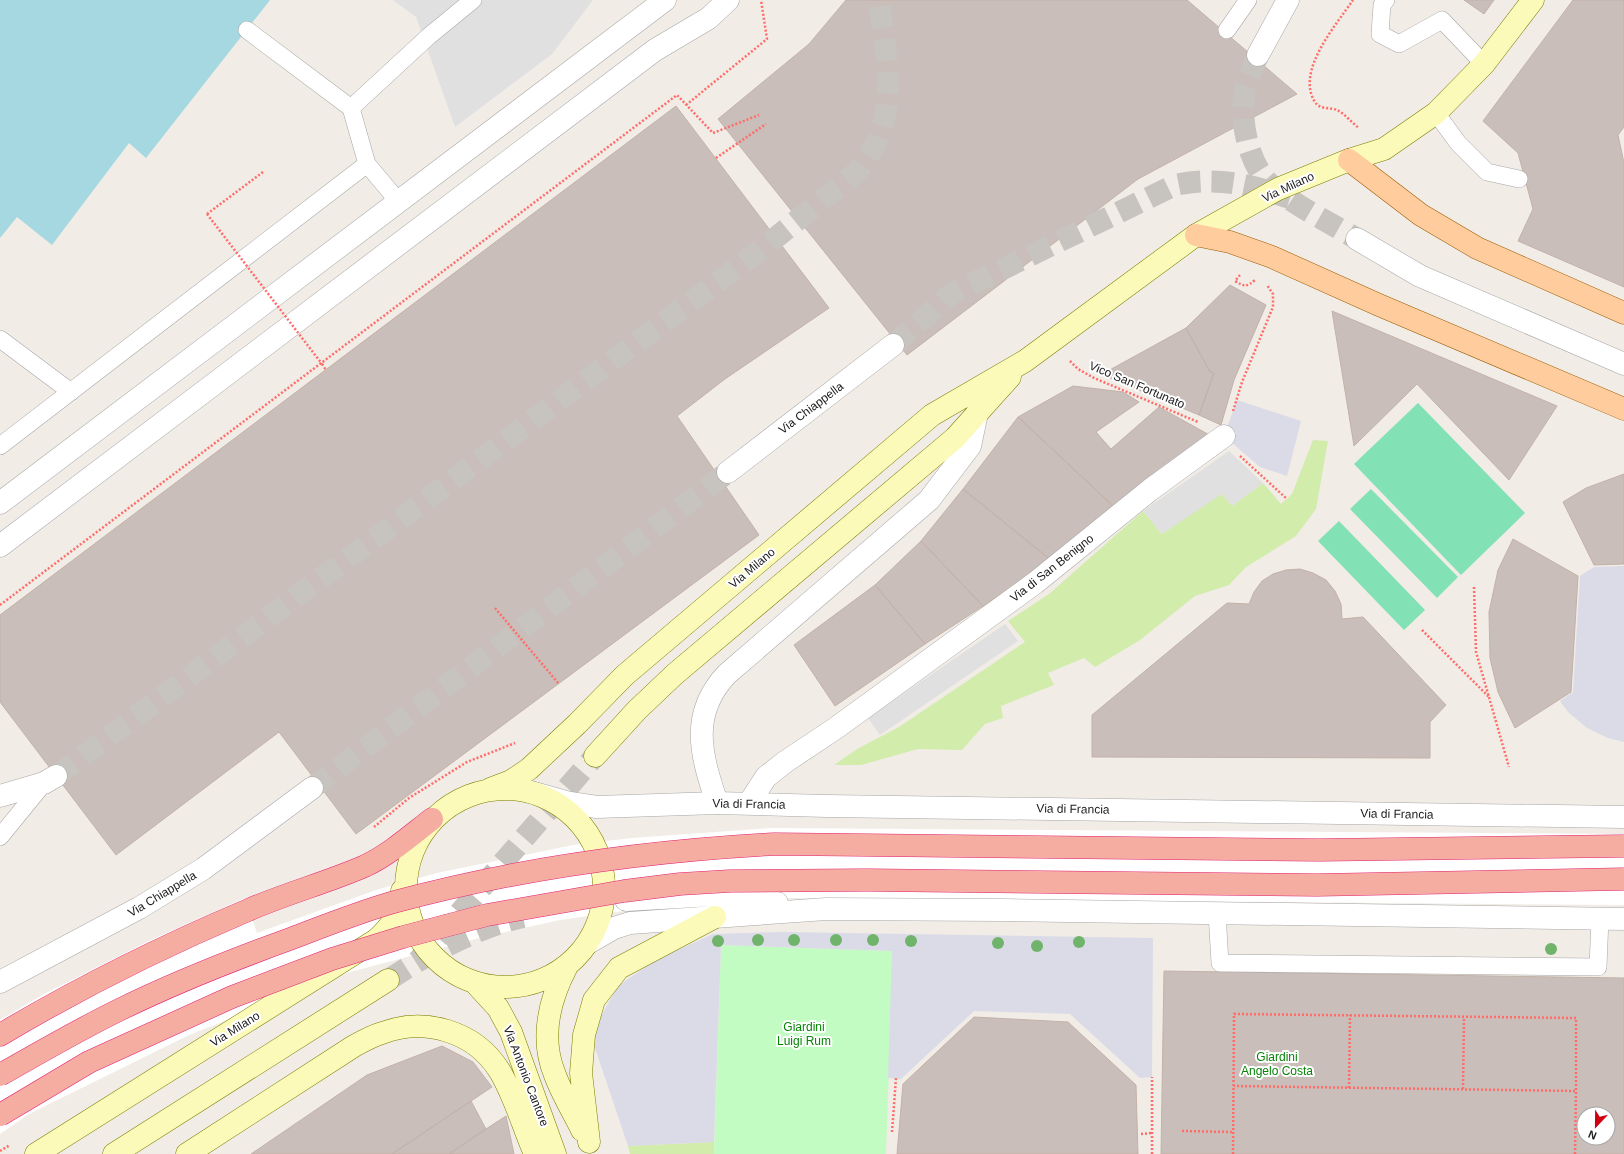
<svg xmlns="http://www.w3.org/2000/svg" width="1624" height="1154" viewBox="0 0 1624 1154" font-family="Helvetica,sans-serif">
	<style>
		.grass { fill: #d1ecab }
		.park { fill: #c3fcc3 }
		.pitch { fill: #82e2b5 }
		.parking { fill: #e0e0e0 }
		.plaza { fill: #dadbe7 }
		.water { fill: #a5d8e0 }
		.pier { fill: #fff }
		.building { fill: #c9beb9; stroke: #c3b2a8; fill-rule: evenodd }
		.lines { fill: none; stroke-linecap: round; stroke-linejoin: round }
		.minor-tunnel { stroke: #c7c3be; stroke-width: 22; stroke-dasharray: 22 11; stroke-linecap: butt }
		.tertiary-tunnel { stroke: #c7c3be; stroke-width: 22; stroke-dasharray: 22 11; stroke-linecap: butt }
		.secondary-tunnel { stroke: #c7c3be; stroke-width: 22; stroke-dasharray: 22 11; stroke-linecap: butt }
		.service-casing { stroke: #a7a7a7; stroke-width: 18 }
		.minor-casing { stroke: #a7a7a7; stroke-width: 23 }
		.tertiary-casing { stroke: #a7a7a7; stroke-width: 23 }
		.secondary-casing { stroke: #7a7e01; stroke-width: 23 }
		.primary-casing { stroke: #9c5b00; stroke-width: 23 }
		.trunk-casing { stroke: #e22073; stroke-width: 23 }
		.path { stroke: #ff6c69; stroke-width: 2.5; stroke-dasharray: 2 2; stroke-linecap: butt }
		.service { stroke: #fff; stroke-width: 17 }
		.minor { stroke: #fff; stroke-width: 22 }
		.tertiary { stroke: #fff; stroke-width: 22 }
		.secondary { stroke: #fcfab9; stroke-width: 22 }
		.primary { stroke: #ffcd9d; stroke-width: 22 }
		.trunk { stroke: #f5aca1; stroke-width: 22 }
		.trunk-bridge-casing { stroke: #e22073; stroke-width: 23; stroke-linecap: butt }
		.path-bridge { stroke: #ff6c69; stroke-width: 2.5; stroke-dasharray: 2 2; stroke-linecap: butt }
		.trunk-bridge { stroke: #f5aca1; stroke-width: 22 }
		.tree { fill: #70b36b }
		.labels { text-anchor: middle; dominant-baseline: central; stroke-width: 4; stroke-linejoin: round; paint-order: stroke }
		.street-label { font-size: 12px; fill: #202020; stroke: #fff }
		.park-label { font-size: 12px; fill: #078507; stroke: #fff }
	</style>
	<rect width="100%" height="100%" fill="#f1ece6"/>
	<path class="grass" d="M 1313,440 L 1328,441 L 1316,509 L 1296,536 L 1246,567 L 1229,585 L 1195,596 L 1140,640 L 1095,667 L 1084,658 L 1048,673 L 1054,685 L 1001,706 L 1003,718 L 985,724 L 962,750 L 918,749 L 861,765 L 834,765 L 857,749 L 899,727 L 1025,642 L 1008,621 L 1049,594 L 1143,511 L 1162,534 L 1222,493 L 1232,506 L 1263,483 L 1281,504 L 1292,494 Z
		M 714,1142 L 714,1154 L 630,1154 L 628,1146 Z"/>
	<path class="park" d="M 721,945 L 893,951 L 886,1154 L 714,1154 Z"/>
	<path class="pitch" d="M 1418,403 L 1525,513 L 1461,575 L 1354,464 Z
		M 1371,489 L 1458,577 L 1437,598 L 1350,509 Z
		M 1339,521 L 1425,610 L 1404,630 L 1318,541 Z"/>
	<path class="parking" d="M 393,0 L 593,0 L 552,54 L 455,127 L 416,17 Z
		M 1229,451 L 1263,483 L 1232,506 L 1222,494 L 1162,534 L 1143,511 Z
		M 1005,624 L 1018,641 L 880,735 L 868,718 Z"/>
	<path class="plaza" d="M 1237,400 L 1301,421 L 1287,476 L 1260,467 L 1224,436 Z
		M 1624,566 L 1624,742 L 1608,738 L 1587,728 L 1568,712 L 1560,701 L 1573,692 L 1580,576 L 1594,567 Z
		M 782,932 L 1153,938 L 1152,1077 L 1140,1078 L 1070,1014 L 974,1011 L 901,1079 L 888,1078 L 892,951 L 721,945 L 714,1142 L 628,1146 L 594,1045 L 595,1027 L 618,986 L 654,961 L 713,934 Z"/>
	<path class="water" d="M 0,0 L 270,0 L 146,158 L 129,143 L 52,245 L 17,217 L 0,238 Z"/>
	<path class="pier" d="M 772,828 L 1624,834 L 1624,905 L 792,898 L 714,902 L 637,909 L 560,920 L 487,936 L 350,972 L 189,1035 L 29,1114 L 0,1134 L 0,1020 L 44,994 L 153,939 L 245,898 L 257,933 L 376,890 L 437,873 L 573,845 L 632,838 Z"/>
	<path class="building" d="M 846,0 L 1187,0 L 1297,94 L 1138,179 L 907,355 L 718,119 L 809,44 Z
		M 1464,0 L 1494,0 L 1484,14 Z
		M 1573,0 L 1624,0 L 1624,127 L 1618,135 L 1624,163 L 1624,287 L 1518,241 L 1533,209 L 1518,153 L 1483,121 Z
		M 676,106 L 829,308 L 725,379 L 677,416 L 759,535 L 356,834 L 279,732 L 116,855 L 0,702 L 0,615 Z
		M 1230,285 L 1266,305 L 1234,380 L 1221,425 L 1199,415 L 1214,373 L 1210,372 L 1186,328 Z
		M 1332,311 L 1557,406 L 1509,480 L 1417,384 L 1354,446 Z
		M 1186,328 L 1210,372 L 1214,373 L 1199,415 L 1108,377 L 1106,372 Z
		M 1073,386 L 1123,392 L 1139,402 L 1096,432 L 1111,449 L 1159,407 L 1213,437 L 1113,506 L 1018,417 Z
		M 1018,417 L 1113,506 L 1052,561 L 963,489 Z
		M 1624,474 L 1624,564 L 1594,565 L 1563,502 L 1586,488 Z
		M 963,489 L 1052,561 L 983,606 L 921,541 Z
		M 1513,539 L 1578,576 L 1571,692 L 1515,728 L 1498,692 L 1490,658 L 1489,612 L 1498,570 Z
		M 921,541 L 983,606 L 925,644 L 875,585 Z
		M 1300,569 L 1313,573 L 1326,580 L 1335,591 L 1341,604 L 1342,619 L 1363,617 L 1446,705 L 1430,722 L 1430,758 L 1092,757 L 1092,715 L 1227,603 L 1249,604 L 1254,592 L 1262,581 L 1273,574 L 1286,570 Z
		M 875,585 L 925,644 L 835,706 L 794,645 Z
		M 1164,971 L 1624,978 L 1624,1154 L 1161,1154 ZM 1584,1114 L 1608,1114 L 1608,1138 L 1584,1138 Z
		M 974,1017 L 1068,1022 L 1136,1085 L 1138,1154 L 897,1154 L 903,1084 Z
		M 442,1046 L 473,1062 L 492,1087 L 392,1154 L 251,1154 L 367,1075 Z
		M 471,1101 L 486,1129 L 449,1154 L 392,1154 Z
		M 506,1116 L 514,1154 L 449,1154 L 486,1129 Z"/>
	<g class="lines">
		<path class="minor-tunnel" d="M 1258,55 C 1253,67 1248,78 1245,90 C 1239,119 1248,165 1271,185 C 1295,206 1329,222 1357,239
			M 893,345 L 951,294 L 1175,185 C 1217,176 1251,185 1290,198
			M 56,776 L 758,252 L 857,172 C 903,117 886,65 879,0
			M 312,788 L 728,472"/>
		<path class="tertiary-tunnel" d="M 418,961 C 454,942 483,926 523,917"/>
		<path class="secondary-tunnel" d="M 388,980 L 418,961 L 595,756"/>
		<defs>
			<path id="service" d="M 1386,0 L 1382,5 L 1380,34 L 1399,44 L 1442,20 L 1484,64
				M 247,30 L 351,108
				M 1227,30 L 1248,0
				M 1436,113 L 1458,143 L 1487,172 L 1519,179
				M 367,164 L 351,108 L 429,36 L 473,0
				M 0,339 L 71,392
				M 0,446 L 367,164 L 398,201
				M 0,837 L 44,783
				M 1217,913 L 1220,963 L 1598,967 L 1600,918"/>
			<path id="minor" d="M 1258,55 L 1288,0
				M 1357,239 L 1420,276 L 1624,364
				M 728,472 L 893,345
				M 0,503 L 665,0
				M 0,546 L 655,50 L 709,18 L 728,0
				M 0,796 L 44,783 L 56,776
				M 717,803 C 701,755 689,714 727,674 L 929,500 L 970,446 L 977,413
				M 749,803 L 766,777 L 785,762 L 836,728 L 1035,583 L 1150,490 L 1224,436
				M 0,982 L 139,908 L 203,869 L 312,788"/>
			<path id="tertiary" d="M 524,790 L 570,803 L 597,807 L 717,803 L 827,806 L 1624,817
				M 626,900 L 714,895 L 777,903
				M 588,943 L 614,928 L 630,923 L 826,909 L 1003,910 L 1624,919"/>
			<path id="secondary" d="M 595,756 L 637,710 L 675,674 L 955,438 L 1010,377
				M406 888a99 99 0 1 1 198 0a99 99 0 1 1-198 0Z
				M 490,789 L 511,781 L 529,769 L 577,724 L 625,675 L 932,415 L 1025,361 L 1196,235 L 1278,189 L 1349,160 L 1384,149 L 1436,113 L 1484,64 L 1533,0
				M 567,966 C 549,1000 540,1039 555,1075 C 562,1094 573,1112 582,1130
				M 475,983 L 498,1008 L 511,1032 L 555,1154
				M 589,1142 L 581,1073 L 584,1035 L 594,1000 L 619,968 L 715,917
				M 36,1154 L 376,940 C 394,924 398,914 402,891
				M 114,1154 L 388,980
				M 187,1154 L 354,1046 C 363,1041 372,1036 382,1033 C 425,1017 474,1031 499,1070 C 515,1096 523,1127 535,1154"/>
			<path id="primary" d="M 1349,160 L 1421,215 L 1477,248 L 1624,313
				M 1196,235 L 1230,242 L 1272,257 L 1379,305 L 1624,409"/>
			<path id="trunk" d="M 0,1035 C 79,988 161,947 246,911 C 284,894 326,883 365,866 C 390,854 410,836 432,819"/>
		</defs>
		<use href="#service" class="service-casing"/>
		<use href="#minor" class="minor-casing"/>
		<use href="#tertiary" class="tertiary-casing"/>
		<use href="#secondary" class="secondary-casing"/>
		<use href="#primary" class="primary-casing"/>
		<use href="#trunk" class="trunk-casing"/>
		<path class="path" d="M 1353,0 C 1337,24 1295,71 1315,102 C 1320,110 1330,107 1337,110 C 1345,114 1352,123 1359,128
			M 686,105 L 767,39 L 761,0
			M 716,158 L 766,124
			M 207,214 L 263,172
			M 1240,275 L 1235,281 C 1245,287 1247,287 1255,280
			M 1070,361 L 1078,369 L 1094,378 L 1198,422
			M 322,364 L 326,370
			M 1233,411 L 1242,382 L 1273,307 L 1273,294 L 1267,285
			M 1240,456 L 1287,499
			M 1474,587 L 1476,652 L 1509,767
			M 0,605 L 677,95 L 713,133 L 759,115
			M 495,608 L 559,684
			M 1422,630 L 1489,697
			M 374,827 L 409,798 L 467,762 L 515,743
			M 1349,1088 L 1350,1015
			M 1463,1089 L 1464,1017
			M 1182,1131 L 1233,1132
			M 892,1132 L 896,1078
			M 1141,1134 L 1152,1133
			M 0,1151 L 10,1145
			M 1152,1154 L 1152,1077
			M 1233,1154 L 1234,1014 L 1576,1018 L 1576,1091 L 1234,1086
			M 1575,1154 L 1576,1091"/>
		<use href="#service" class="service"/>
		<use href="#minor" class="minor"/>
		<use href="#tertiary" class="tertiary"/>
		<use href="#secondary" class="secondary"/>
		<use href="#primary" class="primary"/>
		<use href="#trunk" class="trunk"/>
		<defs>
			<path id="trunk-bridge" d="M 0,1075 C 39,1053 78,1030 119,1010 C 174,983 232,960 290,939 C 324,926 359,912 394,902 C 519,868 647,851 775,844 L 1319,850 L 1624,846
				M 0,1115 L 89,1062 L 232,997 L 332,959 L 403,937 L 487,915 L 624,891 L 680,884 L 730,881 L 867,880 L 1317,885 L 1624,879"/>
		</defs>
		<use href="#trunk-bridge" class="trunk-bridge-casing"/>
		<path class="path-bridge" d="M 207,214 L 322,364"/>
		<use href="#trunk-bridge" class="trunk-bridge"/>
	</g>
	<g class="tree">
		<circle cx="758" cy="940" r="6"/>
		<circle cx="794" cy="940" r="6"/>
		<circle cx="836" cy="940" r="6"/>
		<circle cx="873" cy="940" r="6"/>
		<circle cx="718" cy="941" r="6"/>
		<circle cx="911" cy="941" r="6"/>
		<circle cx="1079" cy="942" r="6"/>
		<circle cx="998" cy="943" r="6"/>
		<circle cx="1037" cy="946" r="6"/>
		<circle cx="1551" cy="949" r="6"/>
	</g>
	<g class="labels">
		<g class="street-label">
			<text transform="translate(1288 187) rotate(-25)">Via Milano</text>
			<text transform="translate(1137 385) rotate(23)">Vico San Fortunato</text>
			<text transform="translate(811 408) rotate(-37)">Via Chiappella</text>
			<text transform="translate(752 568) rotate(-40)">Via Milano</text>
			<text transform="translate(1052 568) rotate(-38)">Via di San Benigno</text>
			<text transform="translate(749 804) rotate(1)">Via di Francia</text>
			<text transform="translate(1073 809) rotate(1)">Via di Francia</text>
			<text transform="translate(1397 814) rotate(1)">Via di Francia</text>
			<text transform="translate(162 894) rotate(-31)">Via Chiappella</text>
			<text transform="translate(235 1029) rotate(-32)">Via Milano</text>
			<text transform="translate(526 1076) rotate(69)">Via Antonio Cantore</text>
		</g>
		<g class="park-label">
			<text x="804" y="1027">Giardini<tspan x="804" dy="14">Luigi Rum</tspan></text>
			<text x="1277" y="1057">Giardini<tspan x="1277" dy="14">Angelo Costa</tspan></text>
		</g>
	</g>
	<g transform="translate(1596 1126) rotate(202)"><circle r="19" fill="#ffffff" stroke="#a6a6a6"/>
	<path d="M0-3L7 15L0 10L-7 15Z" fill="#d00011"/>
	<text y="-6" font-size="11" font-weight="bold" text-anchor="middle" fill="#202020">N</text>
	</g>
</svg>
